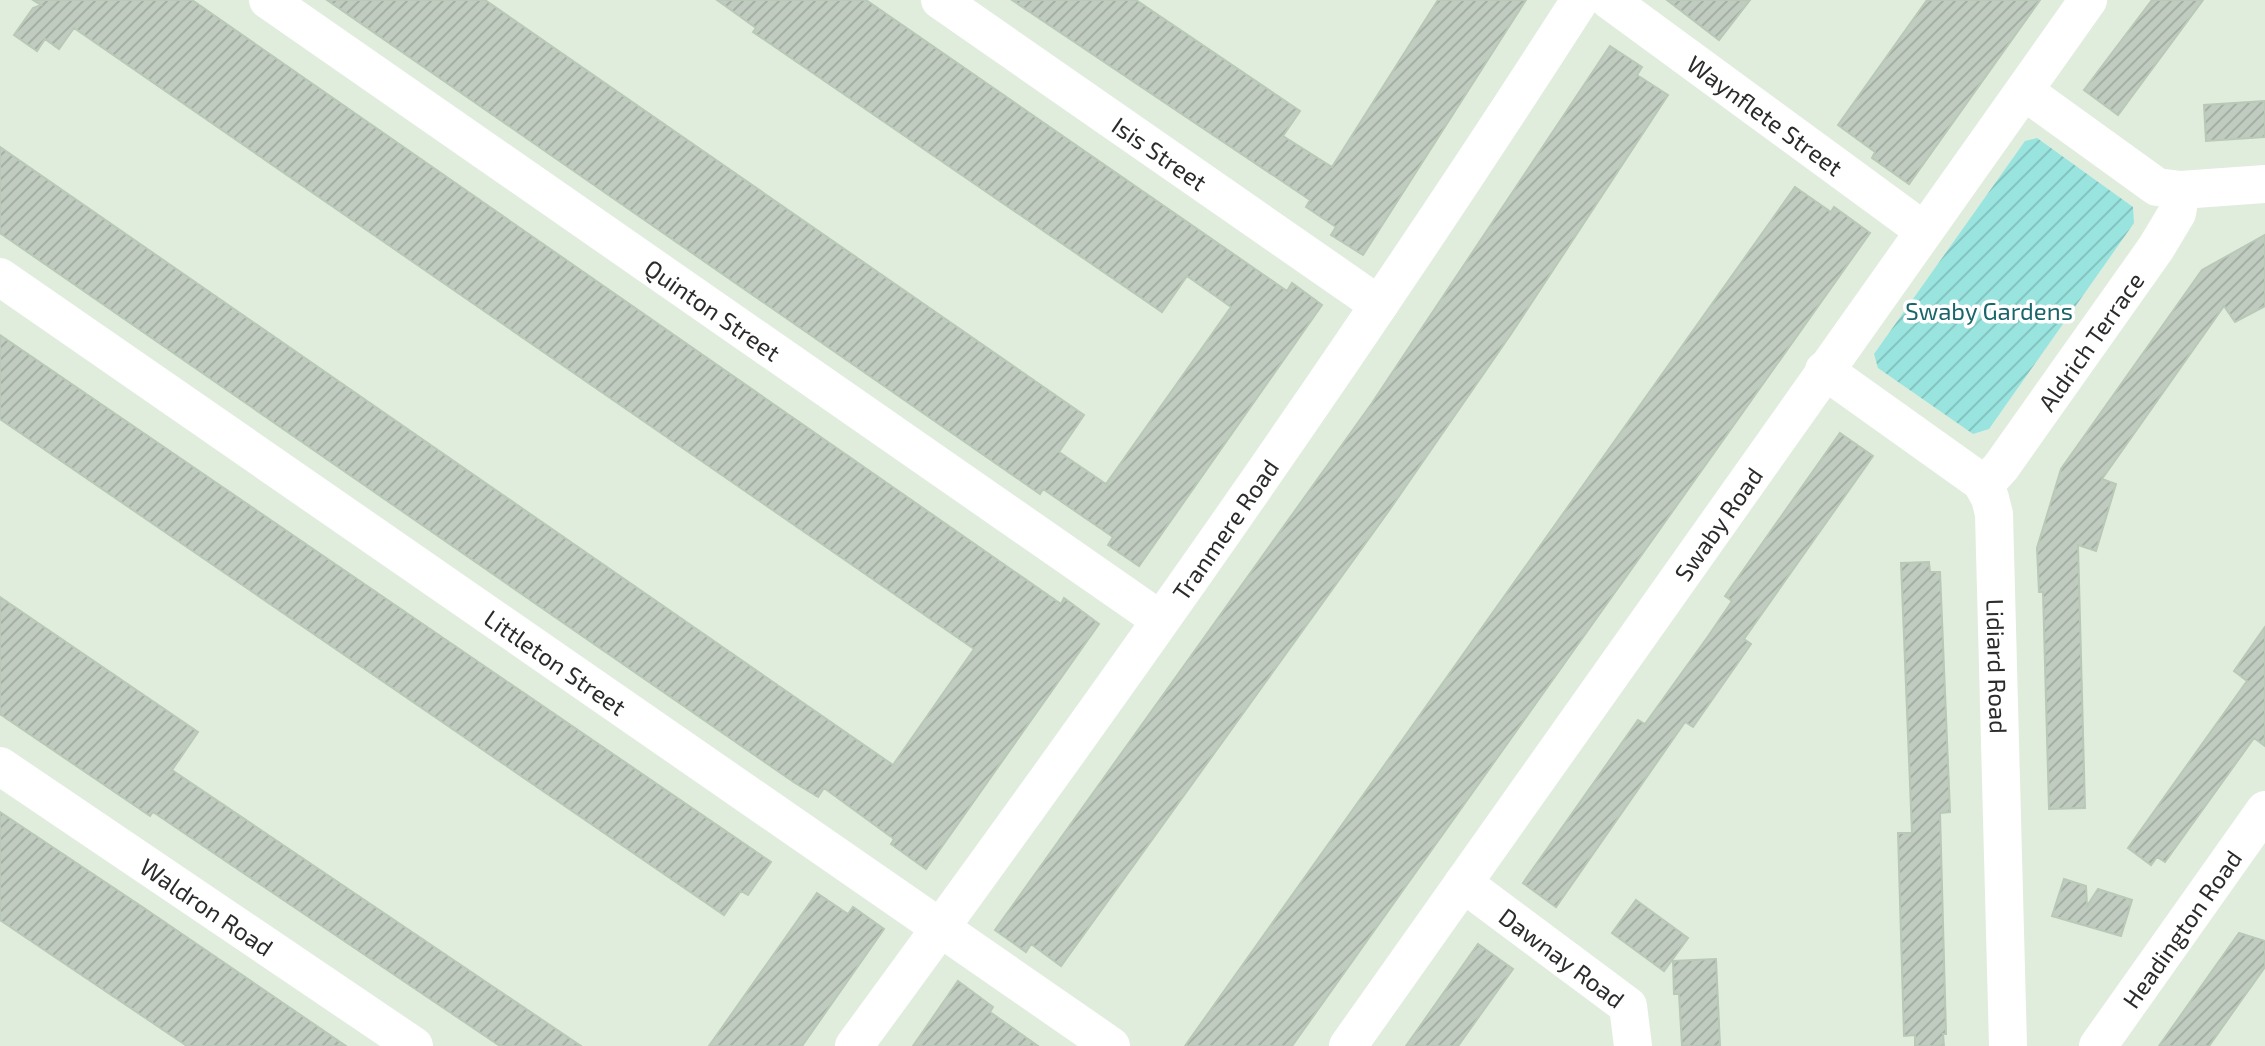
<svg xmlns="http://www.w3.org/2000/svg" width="2265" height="1046" viewBox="0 0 2265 1046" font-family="'Exo 2',sans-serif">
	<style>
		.garden { fill: url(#garden-furrows) }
		.building { fill: url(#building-hatch); stroke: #b8c9b7; stroke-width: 2 }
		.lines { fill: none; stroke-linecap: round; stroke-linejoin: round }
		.minor { stroke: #fff; stroke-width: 38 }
		.labels { text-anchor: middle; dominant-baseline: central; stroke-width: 7; stroke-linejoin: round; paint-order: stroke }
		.street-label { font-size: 24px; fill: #2b2b2b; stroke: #fff }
		.park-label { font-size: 24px; fill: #1a656a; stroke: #fff }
	</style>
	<defs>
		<pattern id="garden-furrows" width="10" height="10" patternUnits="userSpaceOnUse" patternTransform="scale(2)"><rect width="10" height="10" fill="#99e4df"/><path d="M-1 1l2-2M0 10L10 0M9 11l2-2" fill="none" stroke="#84c4c0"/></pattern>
		<pattern id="building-hatch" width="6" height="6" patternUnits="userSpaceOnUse" patternTransform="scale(2)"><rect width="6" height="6" fill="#c1ccc0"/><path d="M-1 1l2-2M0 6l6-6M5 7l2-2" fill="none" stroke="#a6afa5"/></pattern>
	</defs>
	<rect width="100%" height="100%" fill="#e0eddd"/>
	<path class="garden" d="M 2037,138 L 2133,207 L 2134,223 L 1989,429 L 1973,434 L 1878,368 L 1874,354 L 2025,141 Z"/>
	<path class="building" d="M 33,0 L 192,0 L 1061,604 L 1064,598 L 1099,624 L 926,869 L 891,844 L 894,839 L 824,788 L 818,797 L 795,783 L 0,233 L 0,147 L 893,765 L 974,649 L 74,28 L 59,49 L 45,39 L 37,51 L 14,35 L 33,8 L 41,5 Z
		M 327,0 L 485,0 L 1084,415 L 1059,452 L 1106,484 L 1231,307 L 1187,276 L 1162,312 L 753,32 L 756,28 L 717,0 L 866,0 L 1287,291 L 1292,283 L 1322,305 L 1139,566 L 1108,545 L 1113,537 L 1043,489 L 1040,494 Z
		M 1012,0 L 1136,0 L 1300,111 L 1283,136 L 1332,167 L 1438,0 L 1526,0 L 1363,255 L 1331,235 L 1336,227 L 1306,207 L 1310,200 Z
		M 1667,0 L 1750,0 L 1719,40 Z
		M 1927,0 L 2040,0 L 1909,184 L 1872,158 L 1875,152 L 1838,125 Z
		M 2152,0 L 2203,0 L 2118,115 L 2084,90 Z
		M 1610,46 L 1642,67 L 1637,75 L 1668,95 L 1511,334 L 1388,512 L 1061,966 L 1031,944 L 1026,952 L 995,930 L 1372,403 Z
		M 2265,101 L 2265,137 L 2206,141 L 2204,105 Z
		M 1795,187 L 1831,212 L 1834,207 L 1870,233 L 1633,567 L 1292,1046 L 1185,1046 Z
		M 2265,235 L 2265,306 L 2235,322 L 2224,306 L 2102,479 L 2116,484 L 2096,551 L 2078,545 L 2085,808 L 2049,809 L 2043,592 L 2039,592 L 2037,548 L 2061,469 L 2202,270 Z
		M 0,335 L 771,862 L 748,895 L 741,891 L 724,915 L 0,419 Z
		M 1840,433 L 1873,456 L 1744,639 L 1751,644 L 1714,697 L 1693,727 L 1685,722 L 1556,907 L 1523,883 L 1638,720 L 1645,724 L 1709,635 L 1732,601 L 1725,596 Z
		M 1929,562 L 1930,572 L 1940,572 L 1950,812 L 1940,813 L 1946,1034 L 1943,1034 L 1944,1046 L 1915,1046 L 1915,1035 L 1904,1036 L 1898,833 L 1912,833 L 1901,563 Z
		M 0,597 L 198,732 L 172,770 L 581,1046 L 500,1046 L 153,812 L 150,816 L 0,714 Z
		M 2265,627 L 2265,746 L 2254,738 L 2165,862 L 2157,857 L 2151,865 L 2128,848 L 2247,681 L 2234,671 Z
		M 0,812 L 141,906 L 346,1046 L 187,1046 L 0,920 Z
		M 2064,879 L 2086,886 L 2087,906 L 2098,889 L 2132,900 L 2121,936 L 2052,916 Z
		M 817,893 L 848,914 L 853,907 L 884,929 L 802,1046 L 709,1046 Z
		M 1636,900 L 1688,938 L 1664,971 L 1612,933 Z
		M 2239,933 L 2265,941 L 2265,967 L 2238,1005 L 2209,1046 L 2159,1046 Z
		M 1478,944 L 1513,969 L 1458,1046 L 1406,1046 Z
		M 1716,959 L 1720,1046 L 1682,1046 L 1679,994 L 1674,994 L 1673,961 Z
		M 958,981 L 993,1007 L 990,1012 L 1038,1046 L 913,1046 Z"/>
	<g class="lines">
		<g class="minor">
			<path id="s1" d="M 268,0 L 1159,619"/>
			<path id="s2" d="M 940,0 L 1379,305"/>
			<path id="s3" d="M 1609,0 L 1923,230"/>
			<path d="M 2024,91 L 2157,187 L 2181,190 L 2265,184"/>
			<path id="s4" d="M 0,277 L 1111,1046"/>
			<path id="s5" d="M 1824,370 L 1981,482 L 1990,498 L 1994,514 L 2008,1046"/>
			<path id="s6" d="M 1981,482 L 1991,478 L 2001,467 L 2156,248 L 2177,213 L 2181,190"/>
			<path id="s7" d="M 0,766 L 414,1046"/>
			<path id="s8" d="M 1463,883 L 1628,1006 L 1633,1046"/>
			<path id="s9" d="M 854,1046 C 1105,704 1351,357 1580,0"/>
			<path id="s10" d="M 1348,1046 L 2088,0"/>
			<path id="s11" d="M 2098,1046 L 2265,810"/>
		</g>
	</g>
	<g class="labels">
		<g class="street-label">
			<text stroke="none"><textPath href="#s3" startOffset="194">Waynflete Street</textPath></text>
			<text stroke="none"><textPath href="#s2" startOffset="268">Isis Street</textPath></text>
			<text stroke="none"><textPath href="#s1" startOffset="542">Quinton Street</textPath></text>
			<text stroke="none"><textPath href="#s6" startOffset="180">Aldrich Terrace</textPath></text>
			<text stroke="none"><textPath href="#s10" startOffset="640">Swaby Road</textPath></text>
			<text stroke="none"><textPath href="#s9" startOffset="636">Tranmere Road</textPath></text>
			<text stroke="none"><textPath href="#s4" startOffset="676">Littleton Street</textPath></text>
			<text stroke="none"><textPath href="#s5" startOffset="380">Lidiard Road</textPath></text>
			<text stroke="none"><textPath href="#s7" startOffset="250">Waldron Road</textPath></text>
			<text stroke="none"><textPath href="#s11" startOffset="144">Headington Road</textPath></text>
			<text stroke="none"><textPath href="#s8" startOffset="124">Dawnay Road</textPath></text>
		</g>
		<g class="park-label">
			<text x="1989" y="310">Swaby Gardens</text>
		</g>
	</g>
</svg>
